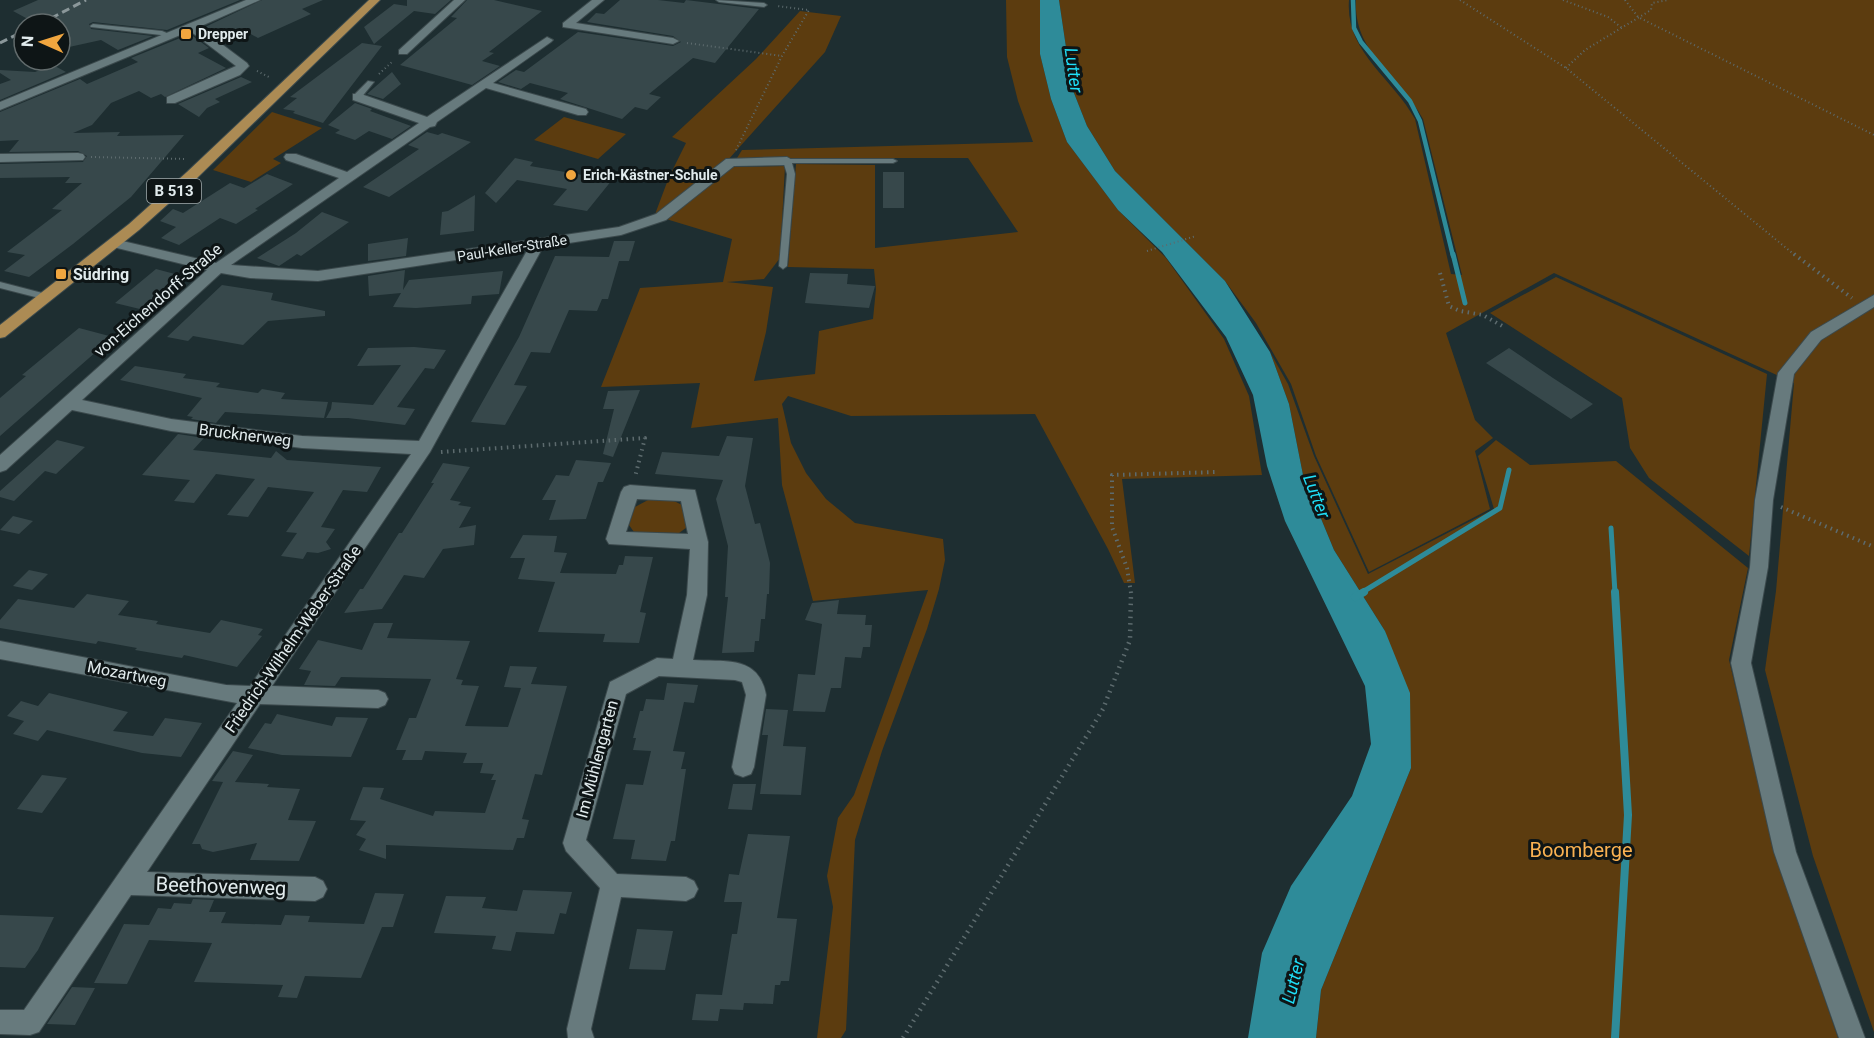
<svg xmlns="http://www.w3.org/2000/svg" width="1874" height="1038" viewBox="0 0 1874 1038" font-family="Roboto,sans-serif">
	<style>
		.green { fill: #5c3c0f }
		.water { fill: #2e8b99 }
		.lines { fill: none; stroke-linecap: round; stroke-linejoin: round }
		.stream-far2 { stroke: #2e8b99; stroke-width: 4.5 }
		.stream-far1 { stroke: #2e8b99; stroke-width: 5 }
		.stream { stroke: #2e8b99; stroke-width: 8 }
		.building { fill: #37484b }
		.lane-casing { stroke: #3b494c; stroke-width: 2 }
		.street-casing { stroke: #3b494c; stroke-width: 2 }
		.primary-casing { stroke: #3b494c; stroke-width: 2 }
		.path-far2 { stroke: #5d6b6e; stroke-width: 2; stroke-dasharray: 1 3; stroke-linecap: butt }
		.path-far1 { stroke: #5d6b6e; stroke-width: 4; stroke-dasharray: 1.5 4.5; stroke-linecap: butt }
		.path { stroke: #5d6b6e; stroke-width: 4.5; stroke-dasharray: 1.5 5; stroke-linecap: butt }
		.lane { fill: #677a7d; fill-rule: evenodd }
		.street { fill: #677a7d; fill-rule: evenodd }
		.primary { fill: #ac8b54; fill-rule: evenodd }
		.rail { stroke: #8b979a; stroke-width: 3; stroke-dasharray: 8 4.5; stroke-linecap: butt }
		.poi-dot { fill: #f1a63f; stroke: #0e1516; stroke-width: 2 }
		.labels { text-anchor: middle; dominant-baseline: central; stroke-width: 6; stroke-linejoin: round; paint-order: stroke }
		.far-poi-label { font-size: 14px; font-weight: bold; fill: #e1ebed; stroke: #0e1516; text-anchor: start }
		.far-street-label { font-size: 14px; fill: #e1ebed; stroke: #0e1516 }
		.shield { fill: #0e1516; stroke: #a2abac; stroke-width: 1.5 }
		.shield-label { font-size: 15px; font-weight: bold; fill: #e1ebed }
		.poi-label { font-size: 16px; font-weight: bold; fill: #e1ebed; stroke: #0e1516; text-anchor: start }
		.street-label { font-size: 16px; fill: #e1ebed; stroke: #0e1516 }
		.water-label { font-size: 18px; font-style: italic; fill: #1fdef7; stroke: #0e1516 }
		.near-park-label { font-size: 20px; fill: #fab252; stroke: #0e1516 }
		.near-street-label { font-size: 20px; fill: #e1ebed; stroke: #0e1516 }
	</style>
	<rect width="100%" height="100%" fill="#1e2e31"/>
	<path class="green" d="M 1006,0 L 1040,0 L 1040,54 L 1051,99 L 1067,142 L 1118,210 L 1166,258 L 1224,339 L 1249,396 L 1262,475 L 1122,479 L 1135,583 L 1124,583 L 1108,549 L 1035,414 L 851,416 L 788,396 L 782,404 L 791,443 L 806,473 L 826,499 L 855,523 L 943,539 L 945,560 L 939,589 L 927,629 L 882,751 L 855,840 L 846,1030 L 841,1038 L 817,1038 L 833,907 L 827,876 L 838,818 L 854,795 L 928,590 L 813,601 L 782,485 L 778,418 L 691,428 L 700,383 L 601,387 L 640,288 L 723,282 L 732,239 L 666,219 L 730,167 L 785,166 L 780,258 L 764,279 L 727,282 L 773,287 L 766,332 L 754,381 L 815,374 L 819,331 L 873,319 L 876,289 L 874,269 L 788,267 L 796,164 L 875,165 L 875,248 L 1018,232 L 968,158 L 737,158 L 742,150 L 1033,142 L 1018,101 L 1007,57 Z
		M 1059,0 L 1349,0 C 1345,52 1392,77 1415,119 L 1451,274 L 1462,275 L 1423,119 C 1400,76 1353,53 1356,0 L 1874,0 L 1874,1032 L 1813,856 L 1765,670 L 1776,591 L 1794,383 L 1554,273 L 1446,333 L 1475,420 L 1493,438 L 1475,451 L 1490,509 L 1369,572 L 1316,456 L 1291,384 L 1256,323 L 1225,281 L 1115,171 L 1087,126 L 1072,88 Z
		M 800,11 L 841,16 L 825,52 L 727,161 L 654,217 L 669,177 L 686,143 L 672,137 L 756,59 Z
		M 272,112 L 322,128 L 273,159 L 281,163 L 251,182 L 213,170 Z
		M 564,117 L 626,134 L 598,159 L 534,140 Z
		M 1556,277 L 1767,374 L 1749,556 L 1649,478 L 1630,448 L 1622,398 L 1490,313 Z
		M 1270,352 L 1288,384 L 1314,456 L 1368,574 L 1494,509 L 1478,456 L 1496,440 L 1530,465 L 1616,461 L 1748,568 L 1729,660 L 1775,854 L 1838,1038 L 1316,1038 L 1321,990 L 1411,768 L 1385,631 L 1334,550 L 1303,475 L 1289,404 Z
		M 648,500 L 672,500 L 686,507 L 690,525 L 679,533 L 634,532 L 629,525 L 635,507 Z"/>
	<path class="water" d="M 1040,0 L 1059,0 L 1072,88 L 1087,126 L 1115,171 L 1225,281 L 1270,352 L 1289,404 L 1303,475 L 1334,550 L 1385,631 L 1410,693 L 1411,768 L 1321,990 L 1316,1038 L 1248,1038 L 1262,953 L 1291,886 L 1352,796 L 1371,744 L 1365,686 L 1285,521 L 1267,466 L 1253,395 L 1226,337 L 1162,252 L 1118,210 L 1067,142 L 1051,99 L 1040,54 Z"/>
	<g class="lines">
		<path class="stream-far2" d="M 1353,0 L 1354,28 L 1361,42 L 1410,101 L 1420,121 L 1453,256"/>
		<path class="stream-far1" d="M 1453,254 L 1465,303
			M 1611,528 L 1615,593
			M 1361,593 L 1500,508 L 1509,470"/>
		<path class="stream" d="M 1615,592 L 1628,815 L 1615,1038
			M 1355,597 L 1364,592"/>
	</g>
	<path class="building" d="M 38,0 L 240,0 L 167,30 L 93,22 L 89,24 L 91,29 L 153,36 L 118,50 L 101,40 L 60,49 L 60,24 L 37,24 L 13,11 Z
		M 262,0 L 323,0 L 302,9 L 311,14 L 258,38 L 249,33 L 223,42 L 203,28 Z
		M 407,0 L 451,0 L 435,14 L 414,11 L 374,44 L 364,27 L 394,4 L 407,6 Z
		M 467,0 L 494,0 L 542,11 L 489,52 L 494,53 L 482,61 L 500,66 L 472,85 L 400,65 L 457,18 L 451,17 Z
		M 620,0 L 658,0 L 684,3 L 686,0 L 759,9 L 715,63 L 693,58 L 649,94 L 661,97 L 647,110 L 635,107 L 622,119 L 560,99 L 568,93 L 530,83 L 521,89 L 498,82 L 516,70 L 524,72 L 578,32 L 673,46 L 681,42 L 673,36 L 587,22 L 596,13 L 604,14 Z
		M 190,34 L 209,48 L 198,53 L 226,68 L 165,97 L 161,94 L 151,98 L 139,91 L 111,103 L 92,125 L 73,133 L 120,132 L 117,136 L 184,135 L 131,197 L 73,244 L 29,277 L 4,271 L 25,255 L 7,252 L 62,210 L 52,209 L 82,183 L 65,183 L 70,177 L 0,178 L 0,164 L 83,162 L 87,156 L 78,151 L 9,152 L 19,140 L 0,141 L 0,112 L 80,79 L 87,84 L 138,62 L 131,58 Z
		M 362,43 L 382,46 L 323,123 L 293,113 L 295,111 L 283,109 L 297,98 L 290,97 Z
		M 53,65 L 66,72 L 0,100 L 0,84 L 11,80 L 0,73 L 0,70 L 35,72 Z
		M 392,72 L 401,84 L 383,99 L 367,94 Z
		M 241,77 L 252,82 L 215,99 L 220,102 L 207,108 L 199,117 L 178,104 Z
		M 355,103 L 372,109 L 370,111 L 411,126 L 392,139 L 369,131 L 355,140 L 335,133 L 340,130 L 328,125 Z
		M 427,132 L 438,135 L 442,133 L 471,142 L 389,197 L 363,187 L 419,149 L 408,145 Z
		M 515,158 L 533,162 L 530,166 L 612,180 L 587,211 L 553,205 L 567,189 L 517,180 L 496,203 L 485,193 Z
		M 883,172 L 904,172 L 904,208 L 883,208 Z
		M 267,174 L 293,184 L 255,209 L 258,210 L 236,224 L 220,218 L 179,245 L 161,238 L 176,227 L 160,221 L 173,209 L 183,213 L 230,183 L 244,188 Z
		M 475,195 L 474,231 L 440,235 L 442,212 L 448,211 Z
		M 322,212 L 349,222 L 301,256 L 297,254 L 279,266 L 257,258 L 296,233 Z
		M 408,238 L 406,256 L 368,261 L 368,244 Z
		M 614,241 L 635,241 L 629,261 L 619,261 L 608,299 L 602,299 L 597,311 L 569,310 L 550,353 L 531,352 L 514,385 L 527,386 L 505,425 L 471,422 L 519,337 L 555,256 L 609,257 Z
		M 156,269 L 186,277 L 144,310 L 115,303 Z
		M 405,270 L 403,290 L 409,280 L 503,271 L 499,294 L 472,296 L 471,304 L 416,308 L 393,307 L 401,293 L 369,296 L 368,276 Z
		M 810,273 L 848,274 L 847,284 L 875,286 L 869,308 L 805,303 Z
		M 222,285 L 273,293 L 271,300 L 325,311 L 325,316 L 268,321 L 243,345 L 193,336 L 188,341 L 167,337 Z
		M 79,328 L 113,337 L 0,436 L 0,398 L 26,376 L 22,375 Z
		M 414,347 L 446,350 L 434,369 L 425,368 L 397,407 L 415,409 L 405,425 L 348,418 L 326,418 L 331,409 L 332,402 L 373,405 L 401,365 L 357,366 L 368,348 Z
		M 1509,348 L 1553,378 L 1593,404 L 1571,419 L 1486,363 Z
		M 135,366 L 186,374 L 183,378 L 220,383 L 216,387 L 258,393 L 262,389 L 285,393 L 281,399 L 328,402 L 324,418 L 225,412 L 216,423 L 191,419 L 193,417 L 187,416 L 202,398 L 120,380 Z
		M 640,390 L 613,457 L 603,454 L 614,409 L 603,409 L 608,391 Z
		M 178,434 L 204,438 L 193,450 L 271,458 L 276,451 L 287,460 L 381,467 L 367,492 L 343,490 L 321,527 L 335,529 L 326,542 L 331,549 L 318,553 L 307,552 L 303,559 L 281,556 L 297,533 L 286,532 L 314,492 L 268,487 L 248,517 L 227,515 L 255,479 L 216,474 L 194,503 L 174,501 L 190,480 L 142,475 Z
		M 727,436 L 753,438 L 745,486 L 755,524 L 760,523 L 770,563 L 769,594 L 767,594 L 765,619 L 761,619 L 759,641 L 755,641 L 754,652 L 722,653 L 728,597 L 725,597 L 728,546 L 716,499 L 723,480 L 655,474 L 662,452 L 719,456 Z
		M 57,440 L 85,447 L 56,474 L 45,471 L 14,501 L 0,497 L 0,491 Z
		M 576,460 L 611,463 L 603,482 L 598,482 L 586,519 L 549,520 L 556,500 L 542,500 L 556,475 L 569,476 Z
		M 443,463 L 470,467 L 450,500 L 461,502 L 458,505 L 471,507 L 459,528 L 476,525 L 474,545 L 443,549 L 424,578 L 404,575 L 382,609 L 344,613 L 360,589 L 363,589 L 399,533 L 402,533 L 434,483 L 431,483 Z
		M 13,516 L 33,521 L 19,534 L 0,530 Z
		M 523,535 L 557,536 L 554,552 L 567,553 L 560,573 L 616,574 L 619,565 L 623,565 L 625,556 L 653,557 L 640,612 L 646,613 L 639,643 L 603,642 L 605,634 L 538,632 L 555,582 L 518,579 L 525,558 L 510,558 Z
		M 29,570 L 48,574 L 32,590 L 13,586 Z
		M 87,594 L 129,601 L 118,615 L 158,621 L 156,624 L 210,633 L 221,620 L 263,629 L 258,635 L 262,636 L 237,667 L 184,655 L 182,658 L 135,650 L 137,648 L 98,641 L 96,644 L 0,628 L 0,620 L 18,599 L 74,608 Z
		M 839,600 L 837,614 L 866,615 L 865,625 L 872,625 L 870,647 L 863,647 L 861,658 L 845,657 L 841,688 L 831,688 L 825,712 L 793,711 L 798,674 L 815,675 L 822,624 L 805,620 L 812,603 Z
		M 374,623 L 393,623 L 387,638 L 470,641 L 456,679 L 463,680 L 461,685 L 479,686 L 465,726 L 508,727 L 521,688 L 504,687 L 510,666 L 537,667 L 531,684 L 567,686 L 542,775 L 535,774 L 522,819 L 529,820 L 524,838 L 517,838 L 513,850 L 386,845 L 386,859 L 359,850 L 366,839 L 356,835 L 366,821 L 350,820 L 363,787 L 384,788 L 380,799 L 433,816 L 435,811 L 485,813 L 496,780 L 491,780 L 494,774 L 480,773 L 483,763 L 463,763 L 467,753 L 425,751 L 422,760 L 402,760 L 406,750 L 396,750 L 409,718 L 416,718 L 431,679 L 341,677 L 335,686 L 304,685 L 311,671 L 299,669 L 318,640 L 362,650 Z
		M 667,683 L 698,685 L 694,703 L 684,702 L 673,751 L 685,752 L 681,769 L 686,769 L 675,841 L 671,841 L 666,861 L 631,859 L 635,840 L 613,839 L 626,784 L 643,785 L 651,751 L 633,750 L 636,738 L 633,738 L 640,711 L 643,711 L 646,699 L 664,700 Z
		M 49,693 L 128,712 L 113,731 L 153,736 L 165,718 L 202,723 L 181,757 L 142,753 L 47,730 L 38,741 L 13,734 L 24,721 L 7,716 L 21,701 L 38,706 Z
		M 766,709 L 788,710 L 783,746 L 806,747 L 801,795 L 760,794 L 768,735 L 762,735 Z
		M 277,714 L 332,726 L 336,717 L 368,718 L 351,757 L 282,755 L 248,748 L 265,723 L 271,724 Z
		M 233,751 L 253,755 L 235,782 L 269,784 L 267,787 L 300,789 L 288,820 L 316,821 L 299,861 L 250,860 L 257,843 L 213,852 L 202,849 L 200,844 L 192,844 L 223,782 L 212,781 Z
		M 42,775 L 67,778 L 42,813 L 17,809 Z
		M 733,784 L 756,784 L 752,810 L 728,809 Z
		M 748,834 L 790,836 L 777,918 L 797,919 L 789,981 L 781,981 L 780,985 L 775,985 L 773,1004 L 744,1003 L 743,1010 L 720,1009 L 718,1021 L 692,1020 L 696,994 L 722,995 L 732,934 L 737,934 L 742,902 L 724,902 L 729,874 L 739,875 Z
		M 523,890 L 572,892 L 566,914 L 560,913 L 554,934 L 516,932 L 511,951 L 492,949 L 496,936 L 434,933 L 446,896 L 486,897 L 482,908 L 517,911 Z
		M 375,893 L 404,894 L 393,927 L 382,927 L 361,978 L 305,976 L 297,998 L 278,997 L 283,985 L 194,982 L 212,943 L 149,940 L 127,984 L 94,983 L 124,924 L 149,925 L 158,908 L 171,909 L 174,903 L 191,904 L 193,899 L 214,900 L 209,912 L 226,912 L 221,923 L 281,925 L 285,915 L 310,916 L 308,922 L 364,924 Z
		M 0,915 L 54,917 L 38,950 L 25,968 L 0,967 Z
		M 637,929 L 673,931 L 665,970 L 629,969 Z
		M 72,987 L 95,988 L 75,1025 L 47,1024 Z"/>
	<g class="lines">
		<defs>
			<path id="lane" d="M 716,0 L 764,3 L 767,5 L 764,7 L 719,2 Z
				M 93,24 L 162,31 L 174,36 L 171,38 L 161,35 L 91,27 L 90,26 Z
				M 368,81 L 374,82 L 360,99 L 354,99 L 354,95 Z
				M 784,159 L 893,159 L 897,161 L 893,163 L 792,163 L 795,174 L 787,266 L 783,269 L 779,266 L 787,174 L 783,161 Z
				M 0,282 L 50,295 L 51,297 L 47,300 L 0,288 Z"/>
			<path id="street" d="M 246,0 L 260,0 L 199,27 L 247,63 L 249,66 L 240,75 L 175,103 L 167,103 L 167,97 L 236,66 L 190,31 L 0,110 L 0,102 Z
				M 454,0 L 465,0 L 407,54 L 399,54 L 399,50 Z
				M 592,0 L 604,0 L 576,23 L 673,38 L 679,41 L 673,44 L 563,27 L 563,23 Z
				M 547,37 L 553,40 L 551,42 L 493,83 L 586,109 L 588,112 L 586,115 L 578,115 L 486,88 L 437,122 L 435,126 L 430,127 L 231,265 L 318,271 L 619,227 L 656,214 L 726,159 L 787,157 L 794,161 L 787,165 L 734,166 L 666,220 L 621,235 L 543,247 L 430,452 L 272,686 L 378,690 L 385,693 L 388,699 L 385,705 L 378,708 L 260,704 L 147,872 L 315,877 L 323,881 L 327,889 L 323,897 L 315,901 L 131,895 L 39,1032 L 30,1035 L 0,1034 L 0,1010 L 24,1010 L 237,703 L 0,659 L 0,641 L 226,685 L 250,686 L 411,454 L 302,448 L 171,431 L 72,410 L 6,470 L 0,472 L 0,455 L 207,270 L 109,246 L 107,243 L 114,239 L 216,263 L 339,178 L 286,160 L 284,157 L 286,154 L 296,154 L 347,172 L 419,123 L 353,100 L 353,94 L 361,94 L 427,117 ZM 528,249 L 419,441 L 302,436 L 171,419 L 82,400 L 221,273 L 250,278 L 318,281 Z
				M 78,153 L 83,154 L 85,157 L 83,160 L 0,162 L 0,154 Z
				M 1874,295 L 1874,307 L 1821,340 L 1794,374 L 1773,500 L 1768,567 L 1751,663 L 1796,852 L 1865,1038 L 1839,1038 L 1774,852 L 1731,663 L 1750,567 L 1755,500 L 1778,373 L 1811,332 Z
				M 630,485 L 695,490 L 708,542 L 707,595 L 693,660 C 725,662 759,655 766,695 L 754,767 L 751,774 L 743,777 L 735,774 L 732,767 L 746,695 L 742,682 L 735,680 L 659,676 L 626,694 L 586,840 L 617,874 L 686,877 L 694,881 L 698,889 L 694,897 L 686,901 L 621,897 L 591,1029 L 594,1038 L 568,1038 L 567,1029 L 600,888 L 566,851 L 563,843 L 610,682 L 657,658 L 673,659 L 687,595 L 690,549 L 609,544 L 606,539 L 621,492 L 624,487 ZM 637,499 L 681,501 L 688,534 L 626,532 Z"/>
			<path id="primary" d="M 369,0 L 380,0 L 197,178 L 139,230 L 5,337 L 0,338 L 0,325 L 129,224 L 187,172 Z"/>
		</defs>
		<use href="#lane" class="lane-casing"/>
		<use href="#street" class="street-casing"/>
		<use href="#primary" class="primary-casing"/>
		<path class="path-far2" d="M 1460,0 L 1566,68 L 1796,256
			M 1563,0 L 1608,17 L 1622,28
			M 1625,0 L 1638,17 L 1874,135
			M 687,43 L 782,56
			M 1566,68 L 1585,50 L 1651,10 L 1652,3 L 1668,0
			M 257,71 L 271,78
			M 379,74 L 393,61
			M 736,150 L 782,56 L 809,10 L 777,6
			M 91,157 L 186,159
			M 1147,251 L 1196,236"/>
		<path class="path-far1" d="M 1794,254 L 1852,298
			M 1440,273 L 1449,306 L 1460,311 L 1483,315 L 1504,327
			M 441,452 L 645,438 L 635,477
			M 1781,507 L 1874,547
			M 1131,593 L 1127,568 L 1112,527 L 1112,475 L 1217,472"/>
		<path class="path" d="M 903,1038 L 1103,709 L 1130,640 L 1131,592"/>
		<use href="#lane" class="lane"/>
		<use href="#street" class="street"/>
		<use href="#primary" class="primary"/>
		<path class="rail" d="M 40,24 L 86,0
			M 0,43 L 24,31"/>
	</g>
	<g class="poi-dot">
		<rect x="180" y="28" width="12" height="12" rx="3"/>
		<circle cx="571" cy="175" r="6"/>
		<rect x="55" y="268" width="12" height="12" rx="3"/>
	</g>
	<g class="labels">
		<g class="far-poi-label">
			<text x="198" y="34">Drepper</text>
			<text x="583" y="175">Erich-Kästner-Schule</text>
		</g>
		<g class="far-street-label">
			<text transform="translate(512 248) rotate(-9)">Paul-Keller-Straße</text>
		</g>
		<rect class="shield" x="147" y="179" width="54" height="24" rx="4.5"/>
		<g class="shield-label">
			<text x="174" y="191">B 513</text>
		</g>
		<g class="poi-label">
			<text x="73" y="274">Südring</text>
		</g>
		<g class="street-label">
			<text transform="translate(158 300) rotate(-41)">von-Eichendorff-Straße</text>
			<text transform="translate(245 435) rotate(7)">Brucknerweg</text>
			<text transform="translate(293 639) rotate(-55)">Friedrich-Wilhelm-Weber-Straße</text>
			<text transform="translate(127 674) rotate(11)">Mozartweg</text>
			<text transform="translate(597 759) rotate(-75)">Im Mühlengarten</text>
		</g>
		<g class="water-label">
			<text transform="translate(1074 70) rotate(82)">Lutter</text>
			<text transform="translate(1317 496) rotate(69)">Lutter</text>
			<text transform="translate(1293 981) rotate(-76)">Lutter</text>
		</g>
		<g class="near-park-label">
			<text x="1581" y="850">Boomberge</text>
		</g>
		<g class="near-street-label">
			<text transform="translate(221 886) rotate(2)">Beethovenweg</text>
		</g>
	</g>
	<g transform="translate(42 42) rotate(273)"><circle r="28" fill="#0e1516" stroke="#626b6c" stroke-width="1.5"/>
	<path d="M0-4.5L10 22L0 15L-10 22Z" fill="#f1a63f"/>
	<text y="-9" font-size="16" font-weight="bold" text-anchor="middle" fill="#e1ebed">N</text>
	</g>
</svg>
